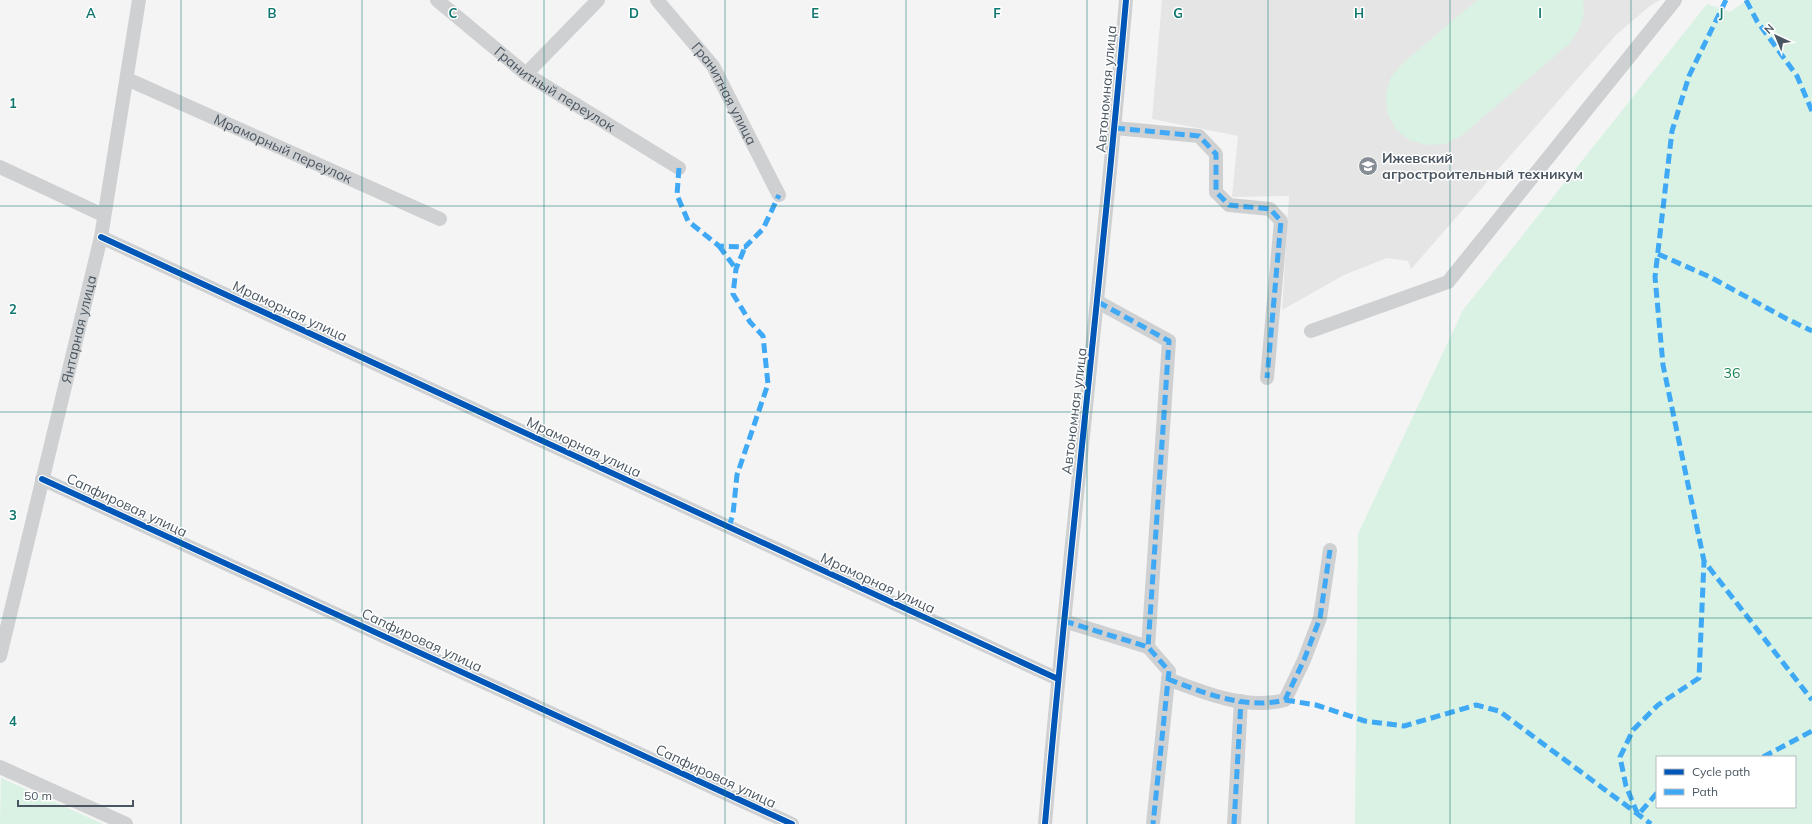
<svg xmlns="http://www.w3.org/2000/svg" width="1812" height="824" viewBox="0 0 1812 824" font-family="Mulish,sans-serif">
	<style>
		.education { fill: #e6e5e6 }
		.green { fill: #d9f2e3; fill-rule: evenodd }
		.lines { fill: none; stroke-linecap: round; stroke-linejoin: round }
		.minor { stroke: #ced0d2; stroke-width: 14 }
		.quiet { stroke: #3fa9f5; stroke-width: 5; stroke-dasharray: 10 5; stroke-linecap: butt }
		.cycleway-casing { stroke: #fff; stroke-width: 8 }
		.cycleway { stroke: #0057b8; stroke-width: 6 }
		.grid { fill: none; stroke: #0f766e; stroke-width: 1; stroke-opacity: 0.55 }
		.labels { text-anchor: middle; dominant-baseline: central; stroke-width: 3; stroke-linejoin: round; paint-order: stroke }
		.street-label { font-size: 14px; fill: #4a5661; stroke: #fff }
		.poi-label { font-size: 14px; font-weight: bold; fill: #4a5661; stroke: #fff; text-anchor: start }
		.park-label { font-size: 14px; fill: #17864f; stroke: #fff }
		.grid-label { font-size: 13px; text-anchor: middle; font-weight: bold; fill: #0f766e; stroke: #fff; stroke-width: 3; stroke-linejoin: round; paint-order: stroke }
	</style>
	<rect width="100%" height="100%" fill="#f4f4f4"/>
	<path class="education" d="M 1162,0 L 1660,0 L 1651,5 L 1616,35 L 1411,269 L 1408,261 L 1387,258 L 1344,275 L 1282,310 L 1289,196 L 1232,197 L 1238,136 L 1152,119 Z"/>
	<path class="green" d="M 1477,0 L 1583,0 C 1586,18 1580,30 1569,44 L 1461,136 L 1445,144 L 1427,145 L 1409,140 L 1395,128 L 1387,112 L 1386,94 L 1391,77 L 1403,63 Z
		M 1747,0 L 1812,0 L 1812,824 L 1355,824 L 1358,534 L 1463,310 L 1707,4 L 1730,12 ZM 1657,757 L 1795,757 L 1795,807 L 1657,807 Z
		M 1,778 L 103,824 L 0,824 Z"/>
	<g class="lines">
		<g class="minor">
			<path id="s1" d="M 437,0 L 526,74 L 679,168"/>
			<path id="s2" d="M 657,0 L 713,66 L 779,195"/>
			<path d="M 526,74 L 598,0"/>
			<path id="s3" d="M 127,79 L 440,219"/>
			<path d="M 1115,128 L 1199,136 L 1216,154 L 1216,192 L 1229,205 L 1270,209 L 1281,221 L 1267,378"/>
			<path d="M 0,167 L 103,215"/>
			<path d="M 101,237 L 1058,679"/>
			<path d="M 1098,302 L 1169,341 L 1148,647"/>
			<path d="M 1311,331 L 1448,282 L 1675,0"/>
			<path d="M 42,479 L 792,824"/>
			<path d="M 1064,621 L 1148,647 L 1169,671 L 1153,824"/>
			<path id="s4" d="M 0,656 L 101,237 L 139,0"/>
			<path d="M 1168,679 C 1204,693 1246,710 1285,700 L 1304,660 L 1320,618 L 1330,550"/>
			<path d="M 0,767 L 126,824"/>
			<path d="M 1045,824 C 1069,549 1102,275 1126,0"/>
			<path d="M 1234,824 L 1241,701"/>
		</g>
		<path class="quiet" d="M 1726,0 L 1689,76 L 1672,131 L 1655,277 L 1663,365 L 1704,561 L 1812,700
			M 1746,0 L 1757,21 L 1797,76 L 1812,111
			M 1115,128 L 1199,136 L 1216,154 L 1216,192 L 1229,205 L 1270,209 L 1281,221 L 1267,378
			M 679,168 L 677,195 L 688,221 L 719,246 L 745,247 L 763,229 L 779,195
			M 719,246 L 736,269
			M 1658,254 L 1710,277 L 1787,319 L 1812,331
			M 1098,302 L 1169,341 L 1148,647
			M 729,527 L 733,514 L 737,475 L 768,384 L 763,336 L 750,322 L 733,294 L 736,269 L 745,247
			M 1064,621 L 1148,647 L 1169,671 L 1153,824
			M 1168,679 C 1204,693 1246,710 1285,700 L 1304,660 L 1320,618 L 1330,550
			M 1285,700 L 1316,705 L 1365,721 L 1404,726 L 1476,705 L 1499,711 L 1651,824
			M 1763,757 L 1812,731
			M 1657,793 L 1638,815 L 1626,786 L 1620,757 L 1633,730 L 1658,705 L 1699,678 L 1704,561
			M 1234,824 L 1241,701"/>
		<defs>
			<path id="cycleway" d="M 101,237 L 1058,679
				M 42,479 L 792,824
				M 1045,824 C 1069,549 1102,275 1126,0"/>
		</defs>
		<use href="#cycleway" class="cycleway-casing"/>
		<use href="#cycleway" class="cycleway"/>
	</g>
	<path class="grid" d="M 181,0 L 181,824M 362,0 L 362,824M 544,0 L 544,824M 725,0 L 725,824M 906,0 L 906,824M 1087,0 L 1087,824M 1268,0 L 1268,824M 1450,0 L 1450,824M 1631,0 L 1631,824M 0,206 L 1812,206M 0,412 L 1812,412M 0,618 L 1812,618"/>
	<defs>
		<symbol id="university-disc" viewBox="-11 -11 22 22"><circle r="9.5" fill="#868d94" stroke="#fff"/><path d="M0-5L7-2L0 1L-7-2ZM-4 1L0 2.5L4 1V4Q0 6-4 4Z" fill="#fff"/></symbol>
	</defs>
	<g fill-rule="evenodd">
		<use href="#university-disc" x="1357" y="155" width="22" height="22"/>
	</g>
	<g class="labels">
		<g class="street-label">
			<text stroke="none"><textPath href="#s1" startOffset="148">Гранитный переулок</textPath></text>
			<text transform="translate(1106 89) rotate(-85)">Автономная улица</text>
			<text stroke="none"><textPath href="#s2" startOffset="116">Гранитная улица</textPath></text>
			<text stroke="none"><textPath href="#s3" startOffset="171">Мраморный переулок</textPath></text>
			<text transform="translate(290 311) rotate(25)">Мраморная улица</text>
			<text stroke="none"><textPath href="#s4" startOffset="336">Янтарная улица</textPath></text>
			<text transform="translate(1074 411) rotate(-83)">Автономная улица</text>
			<text transform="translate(584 447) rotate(25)">Мраморная улица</text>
			<text transform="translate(127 505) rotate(25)">Сапфировая улица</text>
			<text transform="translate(878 583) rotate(25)">Мраморная улица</text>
			<text transform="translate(422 640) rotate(25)">Сапфировая улица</text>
			<text transform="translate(716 776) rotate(25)">Сапфировая улица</text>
		</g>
		<g class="poi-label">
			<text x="1382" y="158">Ижевский<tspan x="1382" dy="16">агростроительный техникум</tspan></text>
		</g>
		<g class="park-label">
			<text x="1732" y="373">36</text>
		</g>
	</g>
	<g class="grid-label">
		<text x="91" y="18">A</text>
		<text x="272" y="18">B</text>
		<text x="453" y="18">C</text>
		<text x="634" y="18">D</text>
		<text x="815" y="18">E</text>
		<text x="997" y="18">F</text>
		<text x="1178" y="18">G</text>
		<text x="1359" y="18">H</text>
		<text x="1540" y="18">I</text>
		<text x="1721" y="18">J</text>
		<text x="13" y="108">1</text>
		<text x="13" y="314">2</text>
		<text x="13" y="520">3</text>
		<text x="13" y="726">4</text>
	</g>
	<rect x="1656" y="756" width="140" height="52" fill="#ffffff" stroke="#b7bbc0"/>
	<rect x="1664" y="769" width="20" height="6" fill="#0057b8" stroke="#b7bbc0"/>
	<text x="1692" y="776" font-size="12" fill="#4a5661">Cycle path</text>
	<rect x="1664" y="789" width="20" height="6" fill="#3fa9f5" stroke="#b7bbc0"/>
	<text x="1692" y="796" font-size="12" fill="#4a5661">Path</text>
	<g transform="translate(1776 36) rotate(316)" stroke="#ffffff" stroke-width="3" paint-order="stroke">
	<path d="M0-3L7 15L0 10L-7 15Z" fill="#4a5661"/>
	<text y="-6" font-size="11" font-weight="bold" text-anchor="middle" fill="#4a5661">N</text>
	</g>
	<path d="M18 800v6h115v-6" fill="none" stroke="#4a5661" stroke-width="2"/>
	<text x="24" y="800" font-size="12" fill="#4a5661" stroke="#ffffff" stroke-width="3" paint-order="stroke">50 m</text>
</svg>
